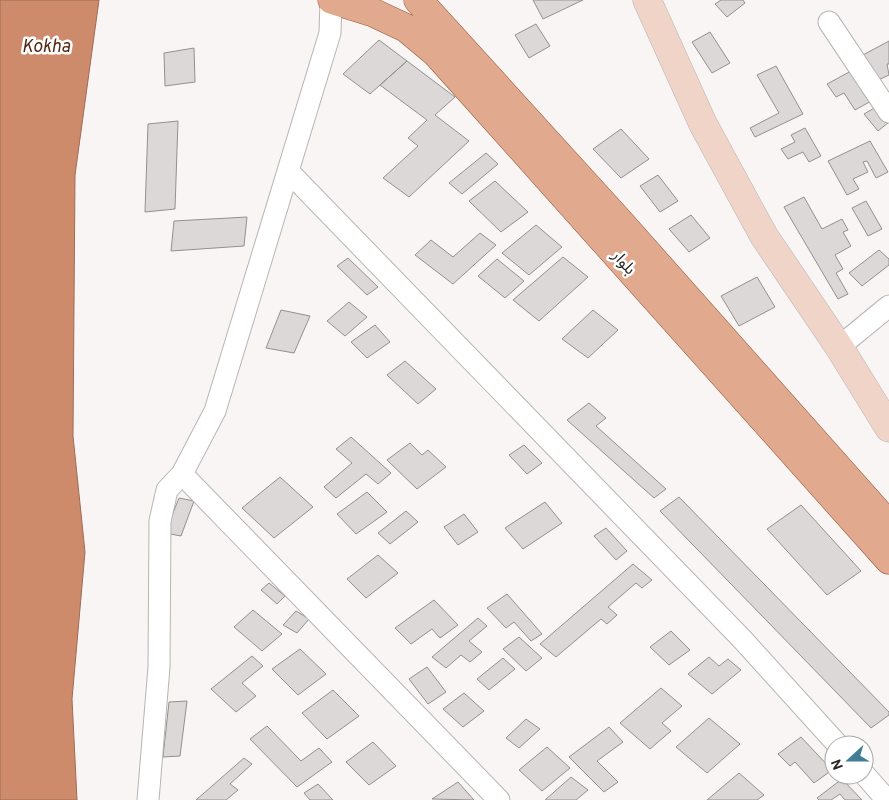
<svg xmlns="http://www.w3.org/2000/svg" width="889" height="800" viewBox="0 0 889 800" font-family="Overpass,'Noto Sans Arabic',sans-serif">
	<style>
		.water { fill: #ce8b6c; stroke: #9c6c57 }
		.building { fill: #dcd8d7; stroke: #93908f }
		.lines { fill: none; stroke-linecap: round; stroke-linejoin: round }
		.street-casing { stroke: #b8b5b4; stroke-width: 23 }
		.secondary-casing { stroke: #b8b5b4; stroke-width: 29 }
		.primary-casing { stroke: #935638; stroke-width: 29 }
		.street { stroke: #fff; stroke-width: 21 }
		.secondary { stroke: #f0d4c7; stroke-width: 28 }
		.primary { stroke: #e1a98e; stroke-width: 28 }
		.labels { text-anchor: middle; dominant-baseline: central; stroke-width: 5; stroke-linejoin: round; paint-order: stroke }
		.street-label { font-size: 16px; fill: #272525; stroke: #fff }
		.water-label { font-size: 18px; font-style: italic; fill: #532711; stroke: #fff }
	</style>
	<rect width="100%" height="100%" fill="#f8f5f4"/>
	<path class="water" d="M 0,0 L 99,0 L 75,175 L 73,436 L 85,552 L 72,699 L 77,800 L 0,800 Z"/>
	<path class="building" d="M 533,0 L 583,0 L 543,19 Z
		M 721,0 L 743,0 L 745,3 L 727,17 L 715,4 Z
		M 536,24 L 550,46 L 529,58 L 515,35 Z
		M 710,32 L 730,63 L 712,73 L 692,42 Z
		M 379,40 L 407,61 L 370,94 L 343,74 Z
		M 889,41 L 889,64 L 887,64 L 889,75 L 876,81 L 861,56 Z
		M 194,48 L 195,82 L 165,86 L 164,53 Z
		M 407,61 L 455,97 L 435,115 L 469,141 L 409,197 L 383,178 L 418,146 L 408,138 L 427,120 L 380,85 Z
		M 776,66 L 803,114 L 755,137 L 750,128 L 779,113 L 757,75 Z
		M 853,70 L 873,100 L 855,110 L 844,93 L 836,97 L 827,84 Z
		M 876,107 L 889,122 L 878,131 L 864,114 Z
		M 178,121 L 175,209 L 145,212 L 148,124 Z
		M 805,128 L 821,156 L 809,162 L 803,152 L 788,159 L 781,149 L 795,142 L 791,135 Z
		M 621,129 L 649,159 L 621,178 L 593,149 Z
		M 870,141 L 888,172 L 876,178 L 867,161 L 863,162 L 868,172 L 853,179 L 859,189 L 847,195 L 828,161 Z
		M 486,153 L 498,164 L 462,194 L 449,183 Z
		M 658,175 L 678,201 L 660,212 L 640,186 Z
		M 495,181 L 528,212 L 501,232 L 469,201 Z
		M 804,197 L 822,229 L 842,219 L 848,230 L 843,232 L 851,246 L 835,255 L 843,269 L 836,273 L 848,294 L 838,299 L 784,207 Z
		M 866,201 L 882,229 L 868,236 L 852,208 Z
		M 691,215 L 710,238 L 689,252 L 669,229 Z
		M 247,217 L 244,246 L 171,251 L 174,221 Z
		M 536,225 L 562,247 L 529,275 L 502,253 Z
		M 480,233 L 496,245 L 453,284 L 415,255 L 431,240 L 453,257 Z
		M 879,250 L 889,259 L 889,265 L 862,286 L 849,273 Z
		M 563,257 L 588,277 L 539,321 L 513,300 Z
		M 348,258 L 378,287 L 367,295 L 337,266 Z
		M 497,259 L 524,281 L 505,298 L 478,276 Z
		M 757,277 L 775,307 L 739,326 L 721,296 Z
		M 349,302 L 367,317 L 345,336 L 327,321 Z
		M 281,310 L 310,316 L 294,353 L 266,348 Z
		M 593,310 L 618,330 L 588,358 L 562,339 Z
		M 375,325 L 390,342 L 367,358 L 351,342 Z
		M 405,361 L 436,389 L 418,404 L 387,375 Z
		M 589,403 L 606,418 L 596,426 L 666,489 L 654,498 L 567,420 Z
		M 351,437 L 391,473 L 378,484 L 366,474 L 336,498 L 324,487 L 352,463 L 336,449 Z
		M 410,443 L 422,455 L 428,450 L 446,467 L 417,489 L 387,460 Z
		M 524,445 L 542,463 L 527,474 L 509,455 Z
		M 280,477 L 313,507 L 274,538 L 242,508 Z
		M 367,492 L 387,512 L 356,534 L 337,514 Z
		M 679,497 L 889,712 L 889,715 L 871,728 L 660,511 Z
		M 179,498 L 194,501 L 181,536 L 165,533 Z
		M 545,502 L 562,523 L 523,549 L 505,528 Z
		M 801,505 L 861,571 L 827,595 L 767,529 Z
		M 406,511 L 418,522 L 390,544 L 378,533 Z
		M 464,514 L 478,532 L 458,545 L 444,527 Z
		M 606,528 L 627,551 L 616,560 L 594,536 Z
		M 378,555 L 398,573 L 366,598 L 347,579 Z
		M 633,564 L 652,580 L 642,588 L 636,583 L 608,607 L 617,615 L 607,624 L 601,619 L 556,657 L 540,644 Z
		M 269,583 L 285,596 L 277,604 L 261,590 Z
		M 507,594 L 542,634 L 531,641 L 514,622 L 506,628 L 487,608 Z
		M 434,600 L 458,625 L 440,638 L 432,629 L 411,644 L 395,628 Z
		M 253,610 L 282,634 L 262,651 L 234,627 Z
		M 296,611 L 309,619 L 297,633 L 283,625 Z
		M 478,618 L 487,626 L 469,641 L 482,652 L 470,662 L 461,655 L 446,668 L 432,657 Z
		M 671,631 L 690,650 L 669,665 L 650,647 Z
		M 519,637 L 542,658 L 526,671 L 503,649 Z
		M 300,649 L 326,674 L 298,695 L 272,669 Z
		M 252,656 L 263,666 L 242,683 L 256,696 L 236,712 L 211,689 Z
		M 709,657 L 719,666 L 728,659 L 741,670 L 712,694 L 688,674 Z
		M 503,658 L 515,669 L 489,690 L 477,679 Z
		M 427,667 L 446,692 L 428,704 L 409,679 Z
		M 661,688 L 682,706 L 662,723 L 671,731 L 650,749 L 620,723 Z
		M 333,690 L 359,716 L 327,739 L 302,713 Z
		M 464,693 L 484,711 L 463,727 L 443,709 Z
		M 187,701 L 180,756 L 163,757 L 169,702 Z
		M 709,718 L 740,744 L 707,773 L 676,747 Z
		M 526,719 L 540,729 L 519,748 L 506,738 Z
		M 267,726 L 301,761 L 319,748 L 332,762 L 297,787 L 250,739 Z
		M 609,727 L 623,742 L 597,761 L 618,782 L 604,792 L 569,757 Z
		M 801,737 L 832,770 L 814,783 L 795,762 L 790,766 L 778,754 Z
		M 373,742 L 396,766 L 369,785 L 346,762 Z
		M 547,747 L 570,768 L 542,791 L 519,770 Z
		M 244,758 L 252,764 L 230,784 L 238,790 L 226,800 L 196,800 Z
		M 739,773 L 764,795 L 757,800 L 707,800 Z
		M 571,777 L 588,790 L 576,800 L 545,800 Z
		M 842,779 L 862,800 L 845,800 L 840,794 L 831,800 L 819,800 L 817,798 Z
		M 458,782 L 474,800 L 432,799 Z
		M 318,784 L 333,800 L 310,800 L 304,793 Z"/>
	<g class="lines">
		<defs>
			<path id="street" d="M 829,22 L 889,112
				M 289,172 L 742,639 L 838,745
				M 839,347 L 889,306
				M 182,474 L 499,800
				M 864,774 L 887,800
				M 148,800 L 159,667 L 160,521 L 167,490 L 182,474 L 215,411 L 330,33 L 331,0"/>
			<path id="secondary" d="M 647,0 L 703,124 L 764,236 L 839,347 L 889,428"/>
			<path id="primary" d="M 332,0 L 374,13 L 406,28 L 436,53 L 889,560
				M 418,0 L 619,221 L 889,525"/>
		</defs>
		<use href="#street" class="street-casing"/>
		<use href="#secondary" class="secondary-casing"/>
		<use href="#primary" class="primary-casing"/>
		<use href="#street" class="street"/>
		<use href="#secondary" class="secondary"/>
		<use href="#primary" class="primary"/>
	</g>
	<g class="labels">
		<g class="street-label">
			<text transform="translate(623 263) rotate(48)">بلوار</text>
		</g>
		<g class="water-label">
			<text x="46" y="47">Kokha</text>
		</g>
	</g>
	<g transform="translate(849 760) rotate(249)"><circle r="24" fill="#ffffff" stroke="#a9a8a8"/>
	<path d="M0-4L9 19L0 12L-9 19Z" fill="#417d94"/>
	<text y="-8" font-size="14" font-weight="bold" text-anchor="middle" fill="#272525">N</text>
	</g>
</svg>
